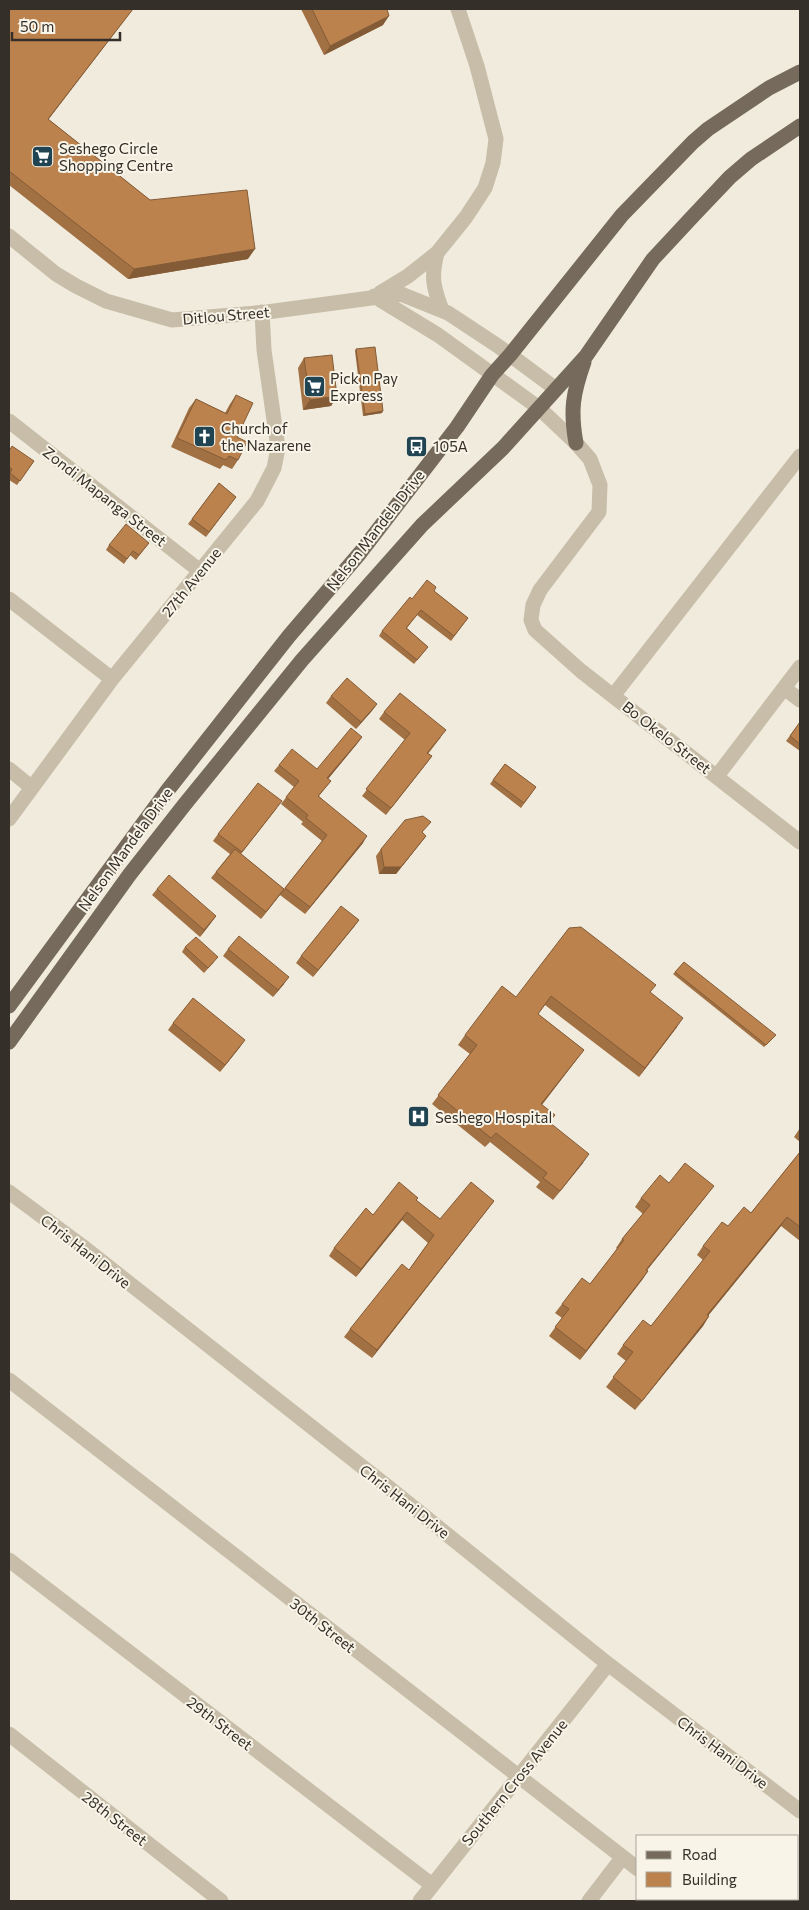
<svg xmlns="http://www.w3.org/2000/svg" width="809" height="1910" viewBox="0 0 809 1910" font-family="Commissioner,sans-serif">
	<style>
		.lines { fill: none; stroke-linecap: round; stroke-linejoin: round }
		.minor { stroke: #c7bda9; stroke-width: 15 }
		.major { stroke: #756a5b; stroke-width: 15 }
		.wall { fill: #a17043 }
		.shaded-wall { fill: #835b37 }
		.building { fill: #bb824e; stroke: #835b37 }
		.labels { text-anchor: middle; dominant-baseline: central; stroke-width: 4; stroke-linejoin: round; paint-order: stroke }
		.poi-label { font-size: 15px; fill: #342f28; stroke: #f8f4e8; text-anchor: start }
		.street-label { font-size: 15px; fill: #342f28; stroke: #f8f4e8 }
	</style>
	<rect width="100%" height="100%" fill="#f0ebdc"/>
	<g class="lines">
		<path class="minor" d="M 9,236 L 56,274 L 76,286 L 106,301 L 172,320 L 267,312 L 401,294 L 448,313 L 498,346 L 556,389
			M 437,253 C 431,277 433,287 442,310
			M 380,293 L 408,276 L 437,253 L 466,217 L 485,188 L 493,163 L 496,139 L 477,66 L 458,9
			M 374,296 L 438,335 L 539,408 L 576,443 L 590,459 L 600,485 L 599,512 L 540,590 L 533,605 L 531,620 L 535,630 L 581,671 L 800,842
			M 9,421 L 200,571
			M 9,599 L 112,679
			M 784,688 L 800,700
			M 613,696 L 800,456
			M 9,769 L 31,787
			M 717,776 L 800,667
			M 9,819 L 112,679 L 257,501 L 274,468 L 278,448 L 264,350 L 262,312
			M 9,1192 L 82,1246 L 388,1487 L 608,1664 L 800,1811
			M 9,1380 L 638,1869
			M 9,1560 L 432,1885
			M 9,1734 L 221,1901
			M 678,1899 L 682,1901
			M 420,1901 L 608,1664
			M 589,1901 L 622,1858"/>
		<path class="major" d="M 576,443 C 570,410 573,393 584,362
			M 9,1006 L 167,791 L 289,636 L 360,553 L 457,427 L 492,375 L 510,355 L 622,215 L 693,142 L 708,129 L 769,88 L 800,72
			M 9,1042 L 130,874 L 185,804 L 302,660 L 422,525 L 503,448 L 586,356 L 653,259 L 694,215 L 730,177 L 751,159 L 800,126"/>
	</g>
	<path class="wall" d="M 9,9 L 133,9 L 48,119 L 150,200 L 248,259 L 128,279 L 9,185 Z
		M 301,9 L 387,9 L 383,25 L 324,55 Z
		M 356,349 L 382,413 L 363,416 L 355,351 Z
		M 304,358 L 337,396 L 331,406 L 303,410 L 298,368 Z
		M 236,395 L 237,437 L 238,460 L 232,469 L 223,465 L 220,469 L 171,447 L 189,408 L 196,399 L 225,413 L 230,404 Z
		M 9,451 L 34,461 L 17,485 L 9,480 Z
		M 219,483 L 236,497 L 206,537 L 188,524 Z
		M 149,543 L 136,560 L 130,555 L 124,564 L 106,550 L 109,545 Z
		M 434,591 L 468,618 L 451,641 L 417,615 L 407,628 L 428,647 L 414,664 L 379,636 L 382,631 L 412,599 Z
		M 331,696 L 377,704 L 356,729 L 326,703 Z
		M 384,712 L 441,737 L 428,754 L 432,756 L 427,763 L 386,815 L 362,796 L 405,740 L 379,719 Z
		M 800,722 L 800,751 L 786,741 Z
		M 362,737 L 328,779 L 331,781 L 319,796 L 363,843 L 305,914 L 280,895 L 261,919 L 211,878 L 230,854 L 213,841 L 218,834 L 277,808 L 241,854 L 284,889 L 322,841 L 301,824 L 303,822 L 281,804 L 294,787 L 274,771 L 279,765 L 317,769 Z
		M 505,764 L 536,787 L 521,808 L 490,784 Z
		M 423,833 L 426,836 L 396,874 L 379,874 L 376,856 L 381,849 Z
		M 157,889 L 216,916 L 200,937 L 152,895 Z
		M 359,920 L 313,977 L 296,963 L 301,956 Z
		M 185,947 L 214,962 L 204,973 L 182,952 Z
		M 228,949 L 284,984 L 273,997 L 223,956 Z
		M 675,972 L 774,1037 L 764,1047 L 673,974 Z
		M 650,993 L 677,1027 L 639,1077 L 545,1005 L 538,1014 L 584,1050 L 542,1105 L 555,1115 L 550,1122 L 583,1163 L 553,1200 L 536,1187 L 540,1182 L 490,1142 L 485,1147 L 432,1104 L 470,1054 L 458,1045 L 465,1035 L 516,997 Z
		M 173,1023 L 240,1047 L 220,1072 L 168,1030 Z
		M 800,1128 L 800,1142 L 794,1137 Z
		M 800,1152 L 800,1241 L 781,1226 L 708,1316 L 709,1316 L 703,1326 L 635,1410 L 606,1387 L 626,1361 L 617,1354 L 623,1345 L 651,1326 L 703,1260 L 697,1255 L 703,1246 L 728,1226 L 751,1213 Z
		M 669,1183 L 707,1195 L 647,1270 L 648,1271 L 642,1280 L 580,1360 L 549,1336 L 562,1318 L 555,1313 L 562,1304 L 590,1284 L 617,1249 L 616,1248 L 622,1239 L 643,1214 L 635,1207 L 641,1198 Z
		M 416,1200 L 440,1219 L 494,1201 L 372,1358 L 344,1337 L 350,1329 L 409,1270 L 428,1243 L 402,1220 L 356,1277 L 329,1256 L 334,1248 L 373,1215 Z"/>
	<path class="shaded-wall" d="M 133,9 L 42,128 L 48,119 Z
		M 389,16 L 383,25 L 324,55 L 330,46 Z
		M 255,249 L 248,259 L 128,279 L 134,269 Z
		M 337,396 L 331,406 L 303,410 L 310,400 Z
		M 383,411 L 382,413 L 363,416 L 365,414 Z
		M 377,704 L 372,711 L 356,729 L 361,722 Z
		M 362,737 L 357,744 L 323,785 L 327,778 Z
		M 367,836 L 363,843 L 305,914 L 310,907 Z
		M 426,836 L 396,874 L 379,874 L 384,867 Z
		M 284,889 L 279,896 L 261,919 L 266,912 Z
		M 216,916 L 211,923 L 200,937 L 204,930 Z
		M 359,920 L 354,927 L 313,977 L 318,970 Z
		M 289,977 L 284,984 L 273,997 L 278,990 Z
		M 683,1018 L 677,1027 L 639,1077 L 645,1068 Z
		M 245,1040 L 240,1047 L 220,1072 L 225,1065 Z
		M 584,1050 L 535,1113 L 541,1104 Z
		M 589,1154 L 583,1163 L 553,1200 L 560,1191 Z
		M 714,1186 L 707,1195 L 640,1279 L 646,1270 Z
		M 494,1201 L 488,1209 L 372,1358 L 377,1350 Z
		M 407,1212 L 402,1220 L 356,1277 L 361,1269 Z
		M 787,1217 L 781,1226 L 701,1324 L 707,1315 Z
		M 648,1271 L 642,1280 L 580,1360 L 586,1351 Z
		M 709,1316 L 703,1326 L 635,1410 L 642,1401 Z"/>
	<path class="building" d="M 9,9 L 133,9 L 48,119 L 150,200 L 247,190 L 255,249 L 134,269 L 9,171 Z
		M 312,9 L 387,9 L 389,16 L 330,46 Z
		M 375,347 L 383,411 L 365,414 L 356,349 Z
		M 332,355 L 337,396 L 310,400 L 304,358 Z
		M 236,395 L 253,403 L 237,437 L 247,442 L 238,460 L 229,456 L 226,460 L 177,438 L 196,399 L 227,414 Z
		M 12,446 L 34,461 L 20,481 L 10,473 L 12,469 L 9,467 L 9,451 Z
		M 219,483 L 236,497 L 209,532 L 192,519 Z
		M 126,524 L 149,543 L 139,555 L 133,551 L 127,559 L 109,545 Z
		M 427,580 L 436,587 L 434,591 L 468,618 L 454,636 L 421,610 L 406,628 L 428,647 L 417,660 L 382,631 L 410,597 L 412,599 Z
		M 347,678 L 377,704 L 361,722 L 331,696 Z
		M 400,693 L 446,730 L 427,753 L 432,756 L 391,808 L 366,789 L 410,733 L 384,712 Z
		M 800,722 L 800,744 L 790,736 Z
		M 351,728 L 362,737 L 327,778 L 331,781 L 318,796 L 367,836 L 310,907 L 285,888 L 327,835 L 306,818 L 308,815 L 286,797 L 299,781 L 279,765 L 292,749 L 317,769 Z
		M 505,764 L 536,787 L 524,803 L 493,780 Z
		M 258,783 L 282,801 L 242,852 L 218,834 Z
		M 423,816 L 431,822 L 422,832 L 426,836 L 401,867 L 384,867 L 381,849 L 405,820 Z
		M 235,849 L 284,889 L 266,912 L 216,872 Z
		M 169,875 L 216,916 L 204,930 L 157,889 Z
		M 341,906 L 359,920 L 318,970 L 301,956 Z
		M 581,927 L 656,985 L 650,992 L 683,1018 L 645,1068 L 551,996 L 538,1014 L 584,1050 L 541,1104 L 555,1115 L 549,1122 L 589,1154 L 560,1191 L 543,1178 L 547,1173 L 496,1133 L 491,1138 L 438,1095 L 477,1045 L 465,1035 L 502,986 L 516,997 L 569,928 Z
		M 239,936 L 289,977 L 278,990 L 228,949 Z
		M 196,937 L 218,957 L 208,968 L 185,947 Z
		M 684,962 L 776,1035 L 766,1045 L 675,972 Z
		M 193,998 L 245,1040 L 225,1065 L 173,1023 Z
		M 800,1152 L 800,1227 L 787,1217 L 707,1315 L 709,1316 L 642,1401 L 613,1377 L 633,1352 L 623,1345 L 643,1320 L 651,1326 L 710,1251 L 703,1246 L 722,1222 L 728,1226 L 744,1207 L 751,1213 Z
		M 685,1163 L 714,1186 L 646,1270 L 648,1271 L 586,1351 L 555,1327 L 569,1309 L 562,1304 L 582,1278 L 590,1284 L 624,1240 L 622,1239 L 650,1205 L 641,1198 L 660,1175 L 669,1183 Z
		M 399,1182 L 418,1198 L 416,1200 L 440,1219 L 471,1182 L 494,1201 L 377,1350 L 350,1329 L 402,1264 L 409,1270 L 434,1235 L 407,1212 L 361,1269 L 334,1248 L 366,1208 L 373,1215 Z"/>
	<defs>
		<symbol id="supermarket-square" viewBox="-11 -11 22 22"><rect x="-9" y="-9" width="18" height="18" rx="4" fill="#214452" stroke="#f8f4e8"/><path d="M-6-5.5h2.5l.6 2H6L4.5 2H-2.5L-4.4-4H-6ZM-1.5 3.2a1.3 1.3 0 1 0 .1 0ZM3 3.2a1.3 1.3 0 1 0 .1 0Z" fill="#fff"/></symbol>
		<symbol id="church-square" viewBox="-11 -11 22 22"><rect x="-9" y="-9" width="18" height="18" rx="4" fill="#214452" stroke="#f8f4e8"/><path d="M-1.2-6h2.4v3.5h3.3v2.4h-3.3V6h-2.4V-.1h-3.3v-2.4h3.3Z" fill="#fff"/></symbol>
		<symbol id="bus-square" viewBox="-11 -11 22 22"><rect x="-9" y="-9" width="18" height="18" rx="4" fill="#214452" stroke="#f8f4e8"/><path d="M-5-6H5V4H4V6H2V4H-2V6H-4V4H-5ZM-3.5-4V0h7V-4ZM-3.5 1.2v1.5H-2V1.2ZM2 1.2v1.5H3.5V1.2Z" fill="#fff"/></symbol>
		<symbol id="hospital-square" viewBox="-11 -11 22 22"><rect x="-9" y="-9" width="18" height="18" rx="4" fill="#214452" stroke="#f8f4e8"/><path d="M-5-5h3v3.5h4V-5h3V5h-3V1.5h-4V5h-3Z" fill="#fff"/></symbol>
	</defs>
	<g fill-rule="evenodd">
		<use href="#supermarket-square" x="30" y="144" width="25" height="25"/>
		<use href="#supermarket-square" x="302" y="374" width="25" height="25"/>
		<use href="#church-square" x="192" y="424" width="25" height="25"/>
		<use href="#bus-square" x="404" y="434" width="25" height="25"/>
		<use href="#hospital-square" x="406" y="1104" width="25" height="25"/>
	</g>
	<g class="labels">
		<g class="poi-label">
			<text x="59" y="148">Seshego Circle<tspan x="59" dy="17">Shopping Centre</tspan></text>
			<text x="330" y="378">Pick n Pay<tspan x="330" dy="17">Express</tspan></text>
			<text x="221" y="428">Church of<tspan x="221" dy="17">the Nazarene</tspan></text>
			<text x="433" y="446">105A</text>
			<text x="435" y="1117">Seshego Hospital</text>
		</g>
		<g class="street-label">
			<text transform="translate(226 315) rotate(-5)">Ditlou Street</text>
			<text transform="translate(105 496) rotate(38)">Zondi Mapanga Street</text>
			<text transform="translate(375 530) rotate(-52)">Nelson Mandela Drive</text>
			<text transform="translate(191 582) rotate(-51)">27th Avenue</text>
			<text transform="translate(667 737) rotate(38)">Bo Okelo Street</text>
			<text transform="translate(125 849) rotate(-54)">Nelson Mandela Drive</text>
			<text transform="translate(86 1251) rotate(38)">Chris Hani Drive</text>
			<text transform="translate(405 1501) rotate(38)">Chris Hani Drive</text>
			<text transform="translate(323 1625) rotate(38)">30th Street</text>
			<text transform="translate(220 1723) rotate(37)">29th Street</text>
			<text transform="translate(723 1752) rotate(37)">Chris Hani Drive</text>
			<text transform="translate(514 1782) rotate(-51)">Southern Cross Avenue</text>
			<text transform="translate(115 1818) rotate(38)">28th Street</text>
		</g>
	</g>
	<rect width="809" height="1910" fill="none" stroke="#342f28" stroke-width="20"/>
	<rect x="636" y="1835" width="162" height="65" fill="#f8f4e8" stroke="#aaa59b"/>
	<rect x="646" y="1851" width="25" height="8" fill="#756a5b" stroke="#aaa59b"/>
	<text x="682" y="1860" font-size="15" fill="#342f28">Road</text>
	<rect x="646" y="1872" width="25" height="15" fill="#bb824e" stroke="#aaa59b"/>
	<text x="682" y="1885" font-size="15" fill="#342f28">Building</text>
	<path d="M12 32v8h108v-8" fill="none" stroke="#342f28" stroke-width="2.5"/>
	<text x="20" y="32" font-size="15" fill="#342f28" stroke="#f8f4e8" stroke-width="4" paint-order="stroke">50 m</text>
</svg>
